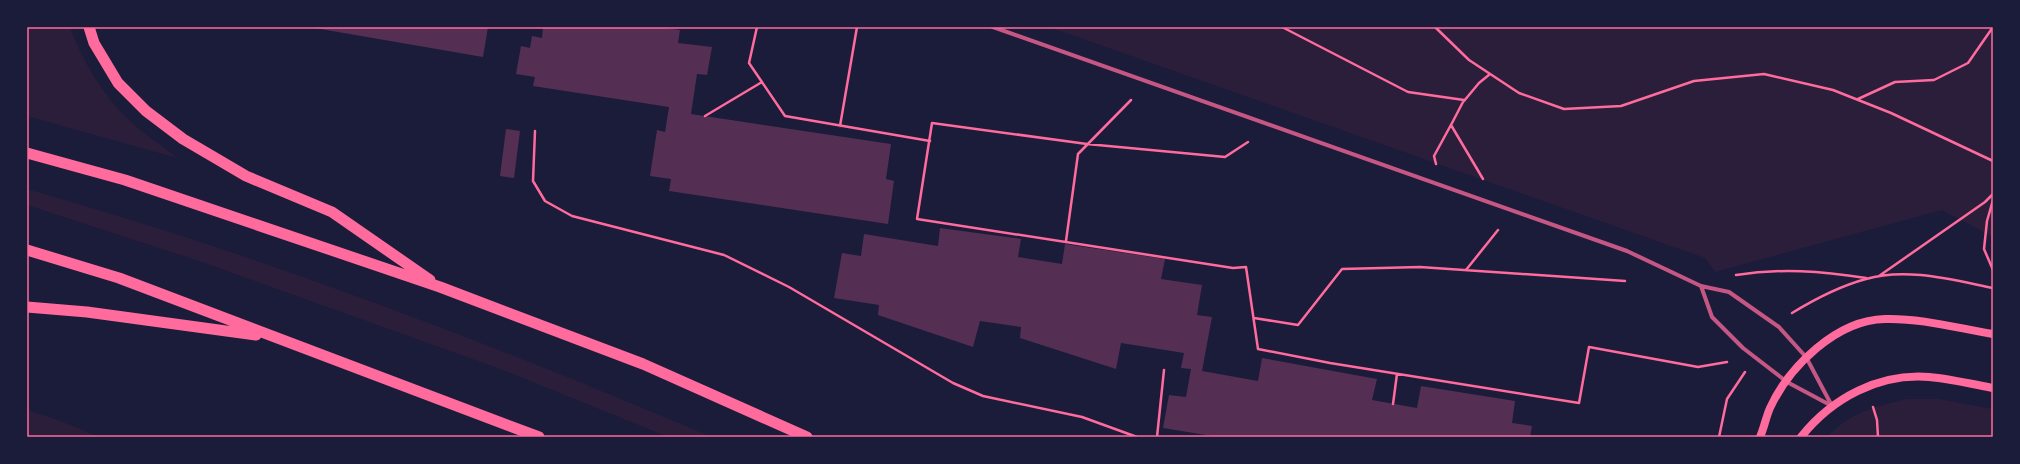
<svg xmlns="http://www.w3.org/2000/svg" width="2020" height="464" viewBox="0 0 2020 464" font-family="Barlow,sans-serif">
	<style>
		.green { fill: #2a1e3b }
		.building { fill: #542f53 }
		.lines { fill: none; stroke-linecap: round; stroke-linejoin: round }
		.path { stroke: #ff6b9d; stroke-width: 2.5 }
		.minor { stroke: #c65784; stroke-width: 4 }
		.secondary { stroke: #ff6b9d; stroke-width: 8 }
		.trunk { stroke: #ff6b9d; stroke-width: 11 }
		.neatline { fill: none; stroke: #ff6b9d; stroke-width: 1.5 }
	</style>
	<rect width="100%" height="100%" fill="#1b1b3a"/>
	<path class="green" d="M 27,27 L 70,27 C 83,62 103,96 131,122 C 145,135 162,145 177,158 L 27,116 Z
		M 1049,27 L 1993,27 L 1993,237 L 1942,210 L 1715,272 L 1705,258 Z
		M 27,189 C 261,255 488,342 712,437 L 668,437 L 503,370 L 202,262 L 27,205 Z
		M 1906,399 L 1939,399 L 1993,409 L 1993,437 L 1827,437 C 1852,411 1873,408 1906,399 Z
		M 27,410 L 61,421 L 99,437 L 27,437 Z"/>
	<path class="building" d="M 309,27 L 488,27 L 483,57 Z
		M 543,27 L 658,27 L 680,30 L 678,43 L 712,47 L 707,75 L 697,74 L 691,114 L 891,144 L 886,179 L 894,181 L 888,224 L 669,191 L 671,179 L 650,176 L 657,130 L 665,132 L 669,107 L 533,86 L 535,77 L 516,74 L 521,46 L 530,48 L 532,36 L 542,38 Z
		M 506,129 L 520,131 L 514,178 L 500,176 Z
		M 940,228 L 1021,239 L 1018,257 L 1062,264 L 1065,244 L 1165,259 L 1161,279 L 1202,285 L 1197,315 L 1212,317 L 1202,371 L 1258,381 L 1262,358 L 1377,379 L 1372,400 L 1417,408 L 1421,386 L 1515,401 L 1512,423 L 1532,426 L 1530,437 L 1218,437 L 1163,428 L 1169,395 L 1186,397 L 1191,369 L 1181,368 L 1184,353 L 1121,343 L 1116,369 L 1020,338 L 1021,327 L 980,321 L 973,347 L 878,315 L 879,305 L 834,298 L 842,253 L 861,256 L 864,234 L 938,246 Z"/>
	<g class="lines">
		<path class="path" d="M 757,27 L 749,63 L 785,116 L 930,141
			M 1282,27 L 1408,92 L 1464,100 L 1451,125 L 1483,179
			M 1435,27 L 1469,60 L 1519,93 L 1564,109 L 1621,106 L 1694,81 L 1764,74 L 1833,90 L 1891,113 L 1993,161
			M 1858,99 L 1895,82 L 1934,80 L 1968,63 L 1993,27
			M 1464,101 L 1479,83 L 1490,74
			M 705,116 L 762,82
			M 840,126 L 857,27
			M 535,131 L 533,181 L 545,201 L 572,216 L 724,255 L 789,287 L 953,383 L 983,396 L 1082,417 L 1137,437
			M 1248,142 L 1225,157 L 1087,144 L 932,123 L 917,219 L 1233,268 L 1246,267 L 1258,349 L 1330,363 L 1579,403 L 1589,347 L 1698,367 L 1727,362
			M 1436,164 L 1434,156 L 1452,123
			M 1993,200 L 1987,221 L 1984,249 L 1993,270
			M 1066,241 L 1078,154 L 1131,100
			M 1466,270 L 1498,230
			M 1736,275 C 1781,268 1821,271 1866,278
			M 1879,276 L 1985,202 L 1993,194
			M 1792,313 C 1815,299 1840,286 1866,279 C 1906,267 1953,280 1993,288
			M 1254,318 L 1298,325 L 1342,269 L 1420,267 L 1625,281
			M 1393,404 L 1397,374
			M 1873,407 L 1877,420 L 1878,437
			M 1157,437 L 1164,370
			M 1719,437 L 1727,399 L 1745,372"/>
		<path class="minor" d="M 993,27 L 1627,251 L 1701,286 L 1729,292 L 1779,327 L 1806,357 L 1832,406
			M 1701,286 L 1712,317 L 1743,348 L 1787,382 L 1832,406"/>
		<path class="secondary" d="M 1760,437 C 1764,428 1766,417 1770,408 C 1789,367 1836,320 1885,319 C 1921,318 1957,328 1993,334
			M 1801,437 C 1832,398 1879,373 1929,377 C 1951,379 1972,384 1993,388"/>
		<path class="trunk" d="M 89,27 L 94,43 L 118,83 L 146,111 L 183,139 L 246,176 L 332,212 L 430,280
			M 27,153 L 125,180 L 440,287 L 643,364 L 807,437
			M 27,250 L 119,278 L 539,437
			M 27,307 L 87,312 L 256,335"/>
	</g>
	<rect width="2020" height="464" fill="none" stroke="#1b1b3a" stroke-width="56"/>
	<rect x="28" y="28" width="1964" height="408" class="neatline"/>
</svg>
